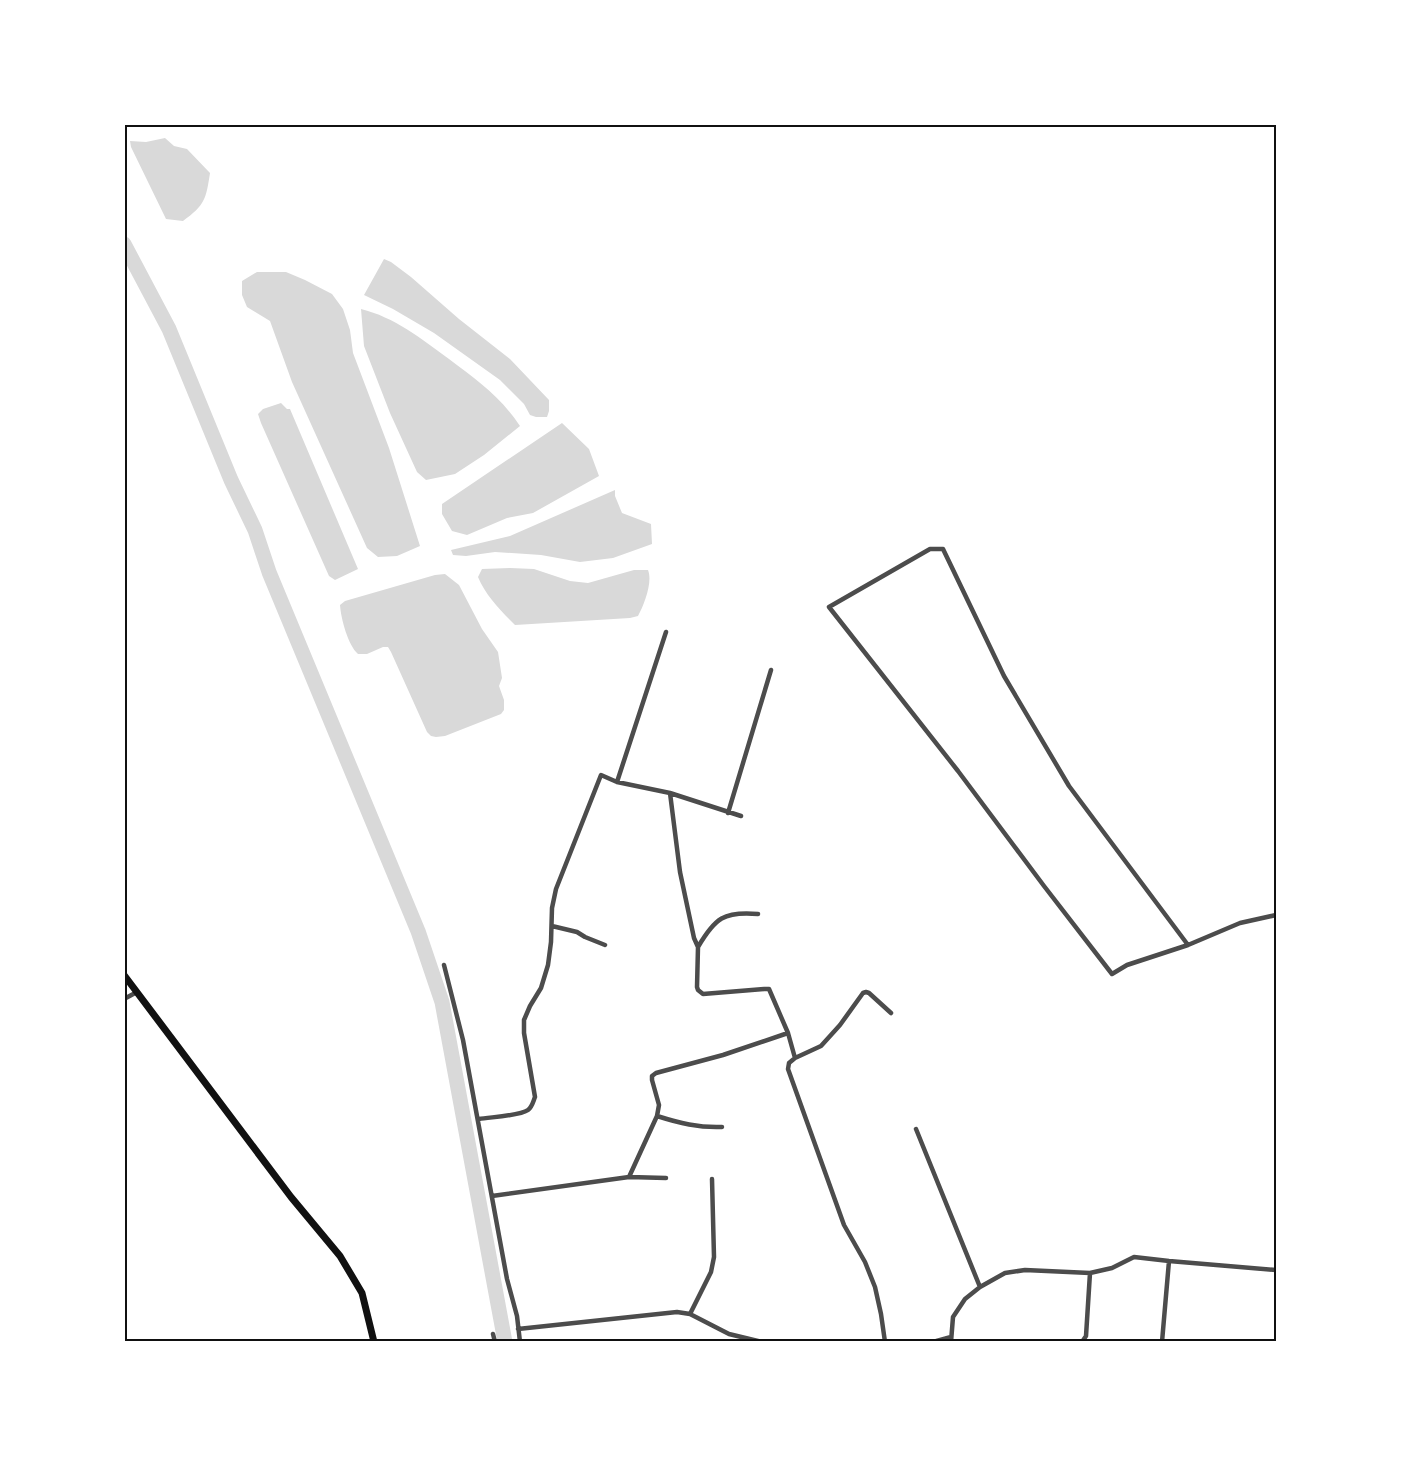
<svg xmlns="http://www.w3.org/2000/svg" width="1401" height="1466" viewBox="0 0 1401 1466" font-family="'PT Sans Narrow',sans-serif">
	<style>
		.water { fill: #d9d9d9 }
		.lines { fill: none; stroke-linecap: round; stroke-linejoin: round }
		.river { stroke: #d9d9d9; stroke-width: 15 }
		.minor { stroke: #4c4c4c; stroke-width: 4.5 }
		.secondary { stroke: #111; stroke-width: 7 }
		.neatline { fill: none; stroke: #111; stroke-width: 2 }
	</style>
	<rect width="100%" height="100%" fill="#fff"/>
	<path class="water" d="M 165,138 L 174,146 L 187,149 L 210,173 C 206,199 205,205 183,221 L 166,219 L 131,147 L 130,141 L 146,142 Z
		M 384,259 L 391,262 L 411,277 L 459,319 L 510,359 L 549,400 L 549,411 L 547,417 L 536,417 L 530,415 L 524,404 L 500,380 L 434,333 L 393,309 L 364,295 Z
		M 257,272 L 286,272 L 305,280 L 332,294 L 343,309 L 350,330 L 353,353 L 389,448 L 420,546 L 397,556 L 378,557 L 367,548 L 292,382 L 270,321 L 247,307 L 242,295 L 242,281 Z
		M 361,309 C 394,317 422,339 449,359 C 478,381 499,395 520,426 L 484,455 L 455,474 L 426,480 L 417,472 L 390,413 L 364,346 Z
		M 281,403 L 287,409 L 290,409 L 358,569 L 335,580 L 329,576 L 261,423 L 258,414 L 263,409 Z
		M 562,423 L 589,449 L 599,476 L 533,513 L 507,518 L 467,535 L 452,531 L 442,514 L 442,504 Z
		M 615,490 L 615,496 L 622,513 L 651,524 L 652,544 L 613,558 L 580,562 L 541,555 L 495,552 L 466,556 L 453,555 L 451,550 L 510,536 Z
		M 510,568 L 534,569 L 570,581 L 588,583 L 634,570 L 648,570 C 653,582 644,605 638,616 L 630,618 L 515,625 C 501,611 486,596 478,577 L 482,569 Z
		M 445,574 L 459,585 L 482,629 L 498,652 L 502,678 L 499,686 L 504,700 L 504,710 L 501,714 L 445,736 L 436,737 L 431,736 L 427,732 L 391,652 L 388,647 L 383,647 L 367,654 L 358,654 C 348,645 341,619 340,605 L 345,601 L 435,575 Z"/>
	<g class="lines">
		<path class="river" d="M 124,244 L 169,329 L 231,480 L 255,530 L 269,572 L 418,931 L 442,1002 L 505,1342"/>
		<path class="minor" d="M 617,782 L 666,632
			M 670,793 L 680,872 L 694,938 L 698,947 L 697,987 L 698,990 L 703,994 L 764,989 L 769,989 L 788,1033 L 795,1058 L 789,1063 L 788,1069 L 844,1225 L 865,1262 L 875,1287 L 881,1314 L 885,1342
			M 728,813 L 771,670
			M 552,926 L 577,932 L 585,937 L 605,945
			M 1188,945 L 1069,786 L 1004,676 L 943,549 L 930,549 L 829,607 L 958,771 L 1044,886 L 1112,974 L 1127,965 L 1188,945 L 1240,923 L 1276,915
			M 698,947 C 715,918 724,911 758,914
			M 444,965 L 463,1040 L 507,1279 L 517,1316 L 520,1342
			M 124,999 L 137,992
			M 795,1058 L 821,1046 L 840,1025 L 863,993 L 866,992 L 869,993 L 891,1013
			M 657,1116 C 679,1123 699,1128 722,1127
			M 479,1119 C 490,1117 520,1116 528,1110 C 532,1107 533,1102 535,1097 L 524,1033 L 524,1020 L 530,1006 L 541,988 L 548,965 L 551,942 L 552,908 L 556,889 L 601,775 L 617,782 L 670,793 L 741,816
			M 916,1129 L 980,1287
			M 629,1177 L 657,1116 L 659,1105 L 652,1080 L 652,1076 L 656,1073 L 723,1055 L 788,1033
			M 492,1196 L 629,1177 L 666,1178
			M 690,1314 L 711,1272 L 714,1257 L 712,1179
			M 518,1329 L 677,1312 L 690,1314 L 729,1334 L 762,1342
			M 493,1334 L 495,1342
			M 933,1342 L 951,1337
			M 951,1342 L 953,1317 L 965,1299 L 980,1287 L 1005,1273 L 1025,1270 L 1090,1273 L 1112,1268 L 1134,1257 L 1169,1261 L 1276,1270
			M 1082,1342 L 1086,1336 L 1090,1273
			M 1162,1342 L 1169,1261"/>
		<path class="secondary" d="M 124,975 L 291,1197 L 340,1256 L 362,1293 L 374,1342"/>
	</g>
	<rect width="1401" height="1466" fill="none" stroke="#ffffff" stroke-width="252"/>
	<rect x="126" y="126" width="1149" height="1214" class="neatline"/>
</svg>
